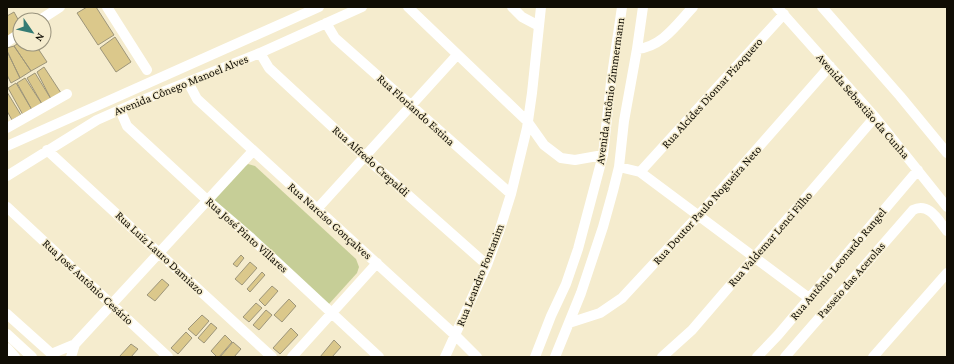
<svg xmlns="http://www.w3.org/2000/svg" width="954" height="364" viewBox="0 0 954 364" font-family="'Crimson Pro',serif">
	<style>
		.green { fill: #c6ce97 }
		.building { fill: #dbc88b; stroke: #9d9579 }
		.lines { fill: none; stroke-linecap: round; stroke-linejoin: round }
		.minor { stroke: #fff; stroke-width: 10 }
		.labels { text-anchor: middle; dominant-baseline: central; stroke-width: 3; stroke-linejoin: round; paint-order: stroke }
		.street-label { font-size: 12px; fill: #100d04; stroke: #f5ecce }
	</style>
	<rect width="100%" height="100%" fill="#f5ecce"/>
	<path class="green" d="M 248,164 L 255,166 L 356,259 L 359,267 L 357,273 L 329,304 L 325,303 L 215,203 L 214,199 L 244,167 Z"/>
	<path class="building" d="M 87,7 L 96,7 L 114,35 L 98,45 L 77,13 Z
		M 14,12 L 20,23 L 20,31 L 7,39 L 7,16 Z
		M 115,37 L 131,62 L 116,72 L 100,48 Z
		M 20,42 L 20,44 L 35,44 L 47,62 L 31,71 L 14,46 Z
		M 14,46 L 31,71 L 20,78 L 7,51 L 7,48 Z
		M 7,51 L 20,78 L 11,83 L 7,75 Z
		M 44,67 L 61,93 L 51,99 L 37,72 Z
		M 35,73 L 51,99 L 42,104 L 27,78 Z
		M 25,78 L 42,104 L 32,110 L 17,83 Z
		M 16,83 L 32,110 L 23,115 L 8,88 Z
		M 7,92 L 21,115 L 12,120 L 7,111 Z
		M 241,255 L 244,258 L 237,267 L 233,264 Z
		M 250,262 L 257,268 L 242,285 L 235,279 Z
		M 262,272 L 265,275 L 250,292 L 247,289 Z
		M 162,279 L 169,285 L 155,301 L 147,295 Z
		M 272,286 L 278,291 L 265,306 L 259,300 Z
		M 289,299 L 296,306 L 282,322 L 274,315 Z
		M 256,303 L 262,308 L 249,322 L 243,317 Z
		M 266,310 L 272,315 L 259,330 L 253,325 Z
		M 202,315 L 209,321 L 196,336 L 188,329 Z
		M 211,323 L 217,328 L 204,343 L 198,338 Z
		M 291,328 L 298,335 L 280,354 L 273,348 Z
		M 186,332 L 192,338 L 178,354 L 171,348 Z
		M 225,335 L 232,342 L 219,357 L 217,357 L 211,351 Z
		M 334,340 L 341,347 L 332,357 L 320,357 Z
		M 233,342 L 241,349 L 234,357 L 220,357 Z
		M 131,344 L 138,349 L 131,357 L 119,357 Z"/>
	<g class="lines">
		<path class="minor" d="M 107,7 L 147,70
			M 408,7 L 527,121 L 544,145 L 561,158 L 575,160 L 603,155
			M 512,7 L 522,17 L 539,26
			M 777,7 L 875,117 L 947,207
			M 822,7 L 900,96 L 947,153
			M 40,20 L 60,7
			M 326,23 L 335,38 L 511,194
			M 7,42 L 20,33
			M 637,49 C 662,47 677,24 693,7
			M 260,53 L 269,68 L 364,156 L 487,265
			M 188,82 L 197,99 L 455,335 L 477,357
			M 120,110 L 127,126 L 207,200 L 250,237 L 379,357
			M 7,128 L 67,94
			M 7,146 L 319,7
			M 47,150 L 272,357
			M 619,167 L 640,172 L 809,298
			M 640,172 L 784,14
			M 7,176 L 97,120 L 133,104 L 260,53 L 362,7
			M 7,207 L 168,357
			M 318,208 L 457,55
			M 7,314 L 55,357
			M 569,323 L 600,313 L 622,298 L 698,216 L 830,66
			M 7,334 L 32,357
			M 7,348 L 15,357
			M 51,354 L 75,344
			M 71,357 L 75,344 L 253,151
			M 292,357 L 377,263
			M 445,357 L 487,265 L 499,232 L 511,194 L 527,128 L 532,93 L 541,7
			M 535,357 L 551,316 L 566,284 L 578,249 L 603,155 L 611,82 L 622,7
			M 555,357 L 581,293 L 603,227 L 613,191 L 619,167 L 624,121 L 637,49 L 643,7
			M 662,357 L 692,330 L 875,117
			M 757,357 L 778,335 L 918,170
			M 785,357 L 913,210 C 929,202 938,220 947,231
			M 873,357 L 947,273"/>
	</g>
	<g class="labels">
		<g class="street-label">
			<text transform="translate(181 85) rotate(-22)">Avenida Cônego Manoel Alves</text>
			<text transform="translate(610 91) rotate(-82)">Avenida Antônio Zimmermann</text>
			<text transform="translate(712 93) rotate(-48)">Rua Alcídes Diomar Pizoquero</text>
			<text transform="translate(863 106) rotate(49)">Avenida Sebastião da Cunha</text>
			<text transform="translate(416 110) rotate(42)">Rua Floriando Estina</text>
			<text transform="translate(371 161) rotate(42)">Rua Alfredo Crepaldi</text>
			<text transform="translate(707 205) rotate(-48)">Rua Doutor Paulo Nogueira Neto</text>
			<text transform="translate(330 221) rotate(42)">Rua Narciso Gonçalves</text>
			<text transform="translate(247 235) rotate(42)">Rua José Pinto Villares</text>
			<text transform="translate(770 239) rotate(-49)">Rua Valdemar Lenci Filho</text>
			<text transform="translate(160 253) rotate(43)">Rua Luiz Lauro Damiazo</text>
			<text transform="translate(838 264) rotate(-50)">Rua Antônio Leonardo Rangel</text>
			<text transform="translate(480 275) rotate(-68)">Rua Leandro Fontanim</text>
			<text transform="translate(851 280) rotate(-49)">Passeio das Acerolas</text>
			<text transform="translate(88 282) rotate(43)">Rua José Antônio Cesário</text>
		</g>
	</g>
	<rect width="954" height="364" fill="none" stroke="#100d04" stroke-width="16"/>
	<g transform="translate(32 32) rotate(124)"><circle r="19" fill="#f5ecce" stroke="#99937d"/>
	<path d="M0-3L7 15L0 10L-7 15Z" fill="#357c74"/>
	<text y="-6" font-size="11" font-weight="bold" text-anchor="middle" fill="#100d04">N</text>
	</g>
</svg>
